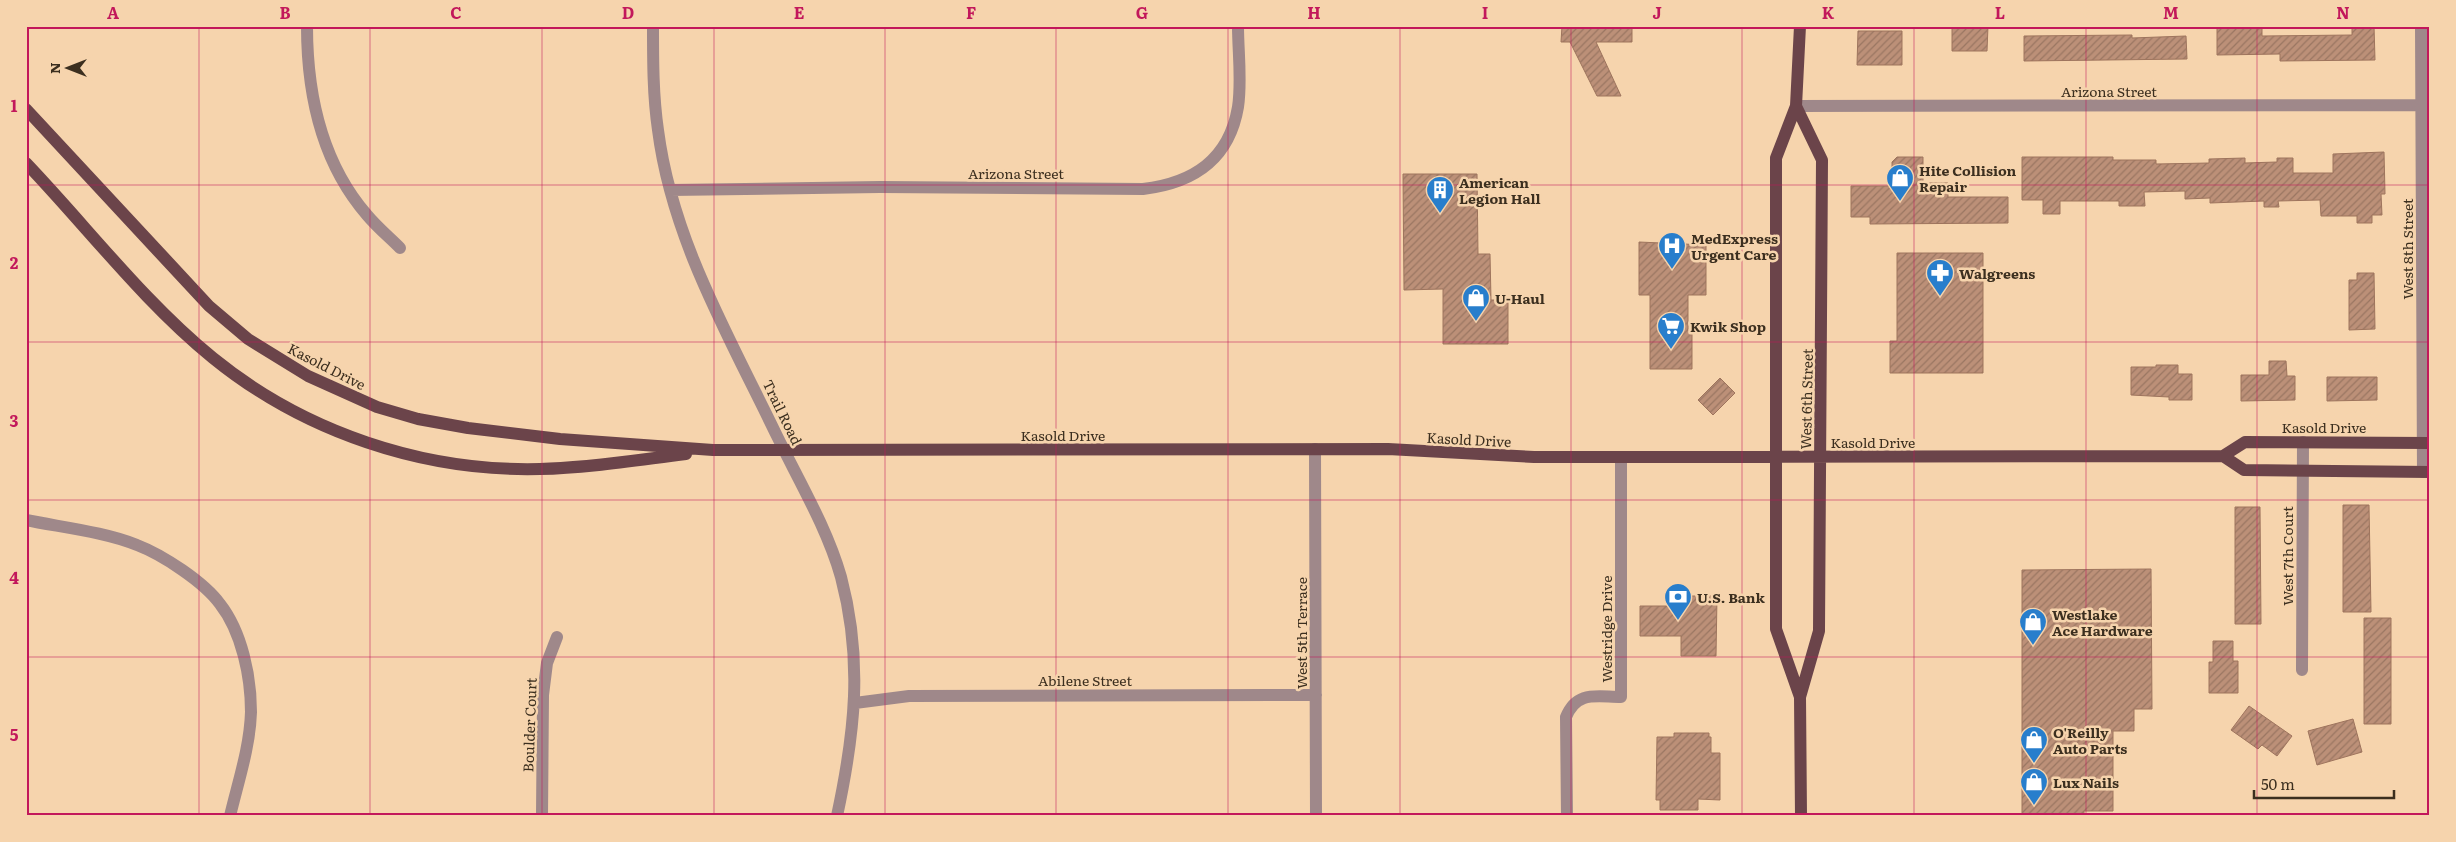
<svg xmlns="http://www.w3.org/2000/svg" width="2456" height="842" viewBox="0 0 2456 842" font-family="Literata,serif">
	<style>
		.building { fill: url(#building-hatch); stroke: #9e745d }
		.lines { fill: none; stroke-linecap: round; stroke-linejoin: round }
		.minor { stroke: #9f888a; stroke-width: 12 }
		.major { stroke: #6b444a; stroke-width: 12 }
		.grid { fill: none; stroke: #c2185b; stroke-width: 1; stroke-opacity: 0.55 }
		.labels { text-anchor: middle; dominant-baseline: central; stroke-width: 5; stroke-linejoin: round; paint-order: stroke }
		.street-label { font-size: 14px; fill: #3c2f1f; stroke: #f6d4ad }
		.poi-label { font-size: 14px; font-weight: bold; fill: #3c2f1f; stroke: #f6d4ad; text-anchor: start }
		.neatline { fill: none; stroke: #c2185b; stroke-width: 2 }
		.grid-label { font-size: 16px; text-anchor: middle; font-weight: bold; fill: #c2185b }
	</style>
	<defs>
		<pattern id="building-hatch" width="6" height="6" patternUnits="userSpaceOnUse" patternTransform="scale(1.25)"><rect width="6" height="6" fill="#bc9078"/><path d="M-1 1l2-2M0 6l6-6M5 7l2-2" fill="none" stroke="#9a7662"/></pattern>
	</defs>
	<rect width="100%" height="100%" fill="#f6d4ad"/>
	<path class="building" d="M 1562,26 L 1632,26 L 1632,42 L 1596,42 L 1621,96 L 1597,96 L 1570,42 L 1561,42 Z
		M 1952,26 L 1988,26 L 1987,51 L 1952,51 Z
		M 2217,26 L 2262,26 L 2262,36 L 2352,35 L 2352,26 L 2374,26 L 2375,60 L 2280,61 L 2280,54 L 2217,55 Z
		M 1858,31 L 1902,31 L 1902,65 L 1857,65 Z
		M 2132,35 L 2132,38 L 2186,36 L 2187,59 L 2024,61 L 2024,36 Z
		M 2384,152 L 2385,194 L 2381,194 L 2382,215 L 2372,215 L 2372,223 L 2357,223 L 2357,216 L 2321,216 L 2320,200 L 2278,201 L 2279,207 L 2264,207 L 2264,201 L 2210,203 L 2210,198 L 2185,199 L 2185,191 L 2144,192 L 2145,206 L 2119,206 L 2119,201 L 2060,201 L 2060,214 L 2043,214 L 2043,200 L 2022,200 L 2022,157 L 2113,157 L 2113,160 L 2156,160 L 2156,164 L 2209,163 L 2209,159 L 2245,158 L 2245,163 L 2277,162 L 2277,158 L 2293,158 L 2293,173 L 2333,173 L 2333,154 Z
		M 1897,157 L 1923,157 L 1923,183 L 1948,183 L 1948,197 L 2008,197 L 2008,223 L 1870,224 L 1870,217 L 1851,217 L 1851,186 L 1892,186 L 1892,162 Z
		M 1403,174 L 1477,174 L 1478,254 L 1490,254 L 1491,300 L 1508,300 L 1508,344 L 1443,344 L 1443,289 L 1404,290 Z
		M 1639,242 L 1706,245 L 1706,295 L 1688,295 L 1688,331 L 1692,331 L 1692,369 L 1650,369 L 1650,295 L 1639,295 Z
		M 1897,253 L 1983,253 L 1983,373 L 1890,373 L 1890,341 L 1897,341 Z
		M 2357,273 L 2374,273 L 2375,329 L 2349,330 L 2349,280 L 2357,280 Z
		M 2269,361 L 2286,361 L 2287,376 L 2295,376 L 2295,400 L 2241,401 L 2241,375 L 2269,375 Z
		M 2156,365 L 2178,365 L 2178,374 L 2192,374 L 2192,400 L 2169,400 L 2169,397 L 2131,395 L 2131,367 L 2156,367 Z
		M 2327,377 L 2377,377 L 2377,400 L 2327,401 Z
		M 1720,378 L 1735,393 L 1713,415 L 1698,400 Z
		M 2343,505 L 2369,505 L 2371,612 L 2343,612 Z
		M 2235,507 L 2260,507 L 2261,624 L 2235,624 Z
		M 2151,569 L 2152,709 L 2134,709 L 2134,731 L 2113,731 L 2113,811 L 2084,811 L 2084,816 L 2022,816 L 2022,570 Z
		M 1680,596 L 1717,596 L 1716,656 L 1681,656 L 1681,636 L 1640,636 L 1640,606 L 1680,606 Z
		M 2364,618 L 2391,618 L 2391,724 L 2364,724 Z
		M 2213,641 L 2233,641 L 2233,661 L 2238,661 L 2238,693 L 2209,693 L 2209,662 L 2213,662 Z
		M 2249,706 L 2292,736 L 2277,756 L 2262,745 L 2258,749 L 2231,730 Z
		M 2353,719 L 2362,752 L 2317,765 L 2308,731 Z
		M 1674,733 L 1709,733 L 1709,737 L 1711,737 L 1711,753 L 1720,753 L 1720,800 L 1698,799 L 1698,810 L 1660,810 L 1660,800 L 1656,800 L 1657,737 L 1674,737 Z"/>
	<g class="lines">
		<path class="minor" d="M 307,26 C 307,95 321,162 367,215 C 377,227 389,237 400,248
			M 653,26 C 653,61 653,96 658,130 C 672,240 730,338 777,436 C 799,481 827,528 841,577 C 863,660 855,732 837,816
			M 2421,26 L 2423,472
			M 1796,106 L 2421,105
			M 670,190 L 880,187 L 1143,189 C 1193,183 1229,160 1238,107 C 1242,81 1238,52 1238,26
			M 1315,449 L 1316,816
			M 26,520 C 60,527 106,532 137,545 C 163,555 204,582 220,604 C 242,632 251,677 251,712 C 250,747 238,782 230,816
			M 2302,670 L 2303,442
			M 855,703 L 909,696 L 1316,695
			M 542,816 L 543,695 L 547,663 L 557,637
			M 1567,816 L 1566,717 C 1577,690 1597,697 1621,697 L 1621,457"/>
		<path class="major" d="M 1796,106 L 1822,160 L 1819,631 L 1800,697 L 1801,816
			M 26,109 L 209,306 L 248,339 L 308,376 L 377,407 L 418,419 L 468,428 L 560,439 L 713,450 L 1388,449 L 1534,457 L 2223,456 L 2244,470 L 2430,472
			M 26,163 C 88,228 144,302 213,358 C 304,432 423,472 540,469 C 588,468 637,460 686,454
			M 2223,456 L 2245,442 L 2430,443
			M 1800,697 L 1776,629 L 1776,158 L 1796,106 L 1800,26"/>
	</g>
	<path class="grid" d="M 199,26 L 199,816M 370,26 L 370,816M 542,26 L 542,816M 714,26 L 714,816M 885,26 L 885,816M 1056,26 L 1056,816M 1228,26 L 1228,816M 1400,26 L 1400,816M 1571,26 L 1571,816M 1742,26 L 1742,816M 1914,26 L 1914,816M 2086,26 L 2086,816M 2257,26 L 2257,816M 26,185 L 2430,185M 26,342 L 2430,342M 26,500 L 2430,500M 26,657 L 2430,657"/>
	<defs>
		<symbol id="shop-pin" viewBox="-11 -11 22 30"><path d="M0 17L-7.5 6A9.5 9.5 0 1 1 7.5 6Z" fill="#287ecc" stroke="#f6d4ad"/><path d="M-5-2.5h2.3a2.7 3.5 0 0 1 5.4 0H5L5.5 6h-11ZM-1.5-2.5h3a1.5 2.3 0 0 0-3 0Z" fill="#fff"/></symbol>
		<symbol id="building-pin" viewBox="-11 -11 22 30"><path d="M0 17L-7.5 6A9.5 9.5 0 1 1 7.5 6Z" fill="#287ecc" stroke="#f6d4ad"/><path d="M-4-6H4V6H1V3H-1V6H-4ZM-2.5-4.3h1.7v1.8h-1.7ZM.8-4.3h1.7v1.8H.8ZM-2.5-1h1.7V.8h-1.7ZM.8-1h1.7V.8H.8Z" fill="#fff"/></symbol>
		<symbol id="hospital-pin" viewBox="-11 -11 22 30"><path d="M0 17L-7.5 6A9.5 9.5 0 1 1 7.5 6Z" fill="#287ecc" stroke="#f6d4ad"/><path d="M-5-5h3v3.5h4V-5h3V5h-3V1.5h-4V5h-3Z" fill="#fff"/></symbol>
		<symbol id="pharmacy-pin" viewBox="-11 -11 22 30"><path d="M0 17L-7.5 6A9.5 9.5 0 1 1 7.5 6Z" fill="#287ecc" stroke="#f6d4ad"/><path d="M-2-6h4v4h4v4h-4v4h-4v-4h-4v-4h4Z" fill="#fff"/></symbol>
		<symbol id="supermarket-pin" viewBox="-11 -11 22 30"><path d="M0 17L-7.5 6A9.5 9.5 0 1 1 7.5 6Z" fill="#287ecc" stroke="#f6d4ad"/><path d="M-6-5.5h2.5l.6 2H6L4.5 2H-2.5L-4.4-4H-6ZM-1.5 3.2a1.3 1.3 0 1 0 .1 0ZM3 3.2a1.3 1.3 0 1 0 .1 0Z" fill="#fff"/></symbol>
		<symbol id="bank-pin" viewBox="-11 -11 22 30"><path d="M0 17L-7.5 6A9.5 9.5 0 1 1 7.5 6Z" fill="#287ecc" stroke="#f6d4ad"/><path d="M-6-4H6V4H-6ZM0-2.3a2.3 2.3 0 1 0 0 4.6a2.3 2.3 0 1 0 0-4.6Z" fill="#fff"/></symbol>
	</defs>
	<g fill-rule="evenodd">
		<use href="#shop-pin" x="1884" y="162" width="32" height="43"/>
		<use href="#building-pin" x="1424" y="174" width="32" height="43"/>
		<use href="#hospital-pin" x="1656" y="230" width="32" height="43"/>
		<use href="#pharmacy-pin" x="1924" y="257" width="32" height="43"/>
		<use href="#shop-pin" x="1460" y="282" width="32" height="43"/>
		<use href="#supermarket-pin" x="1655" y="310" width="32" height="43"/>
		<use href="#bank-pin" x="1662" y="581" width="32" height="43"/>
		<use href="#shop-pin" x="2017" y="606" width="32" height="43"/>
		<use href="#shop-pin" x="2018" y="724" width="32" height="43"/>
		<use href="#shop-pin" x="2018" y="766" width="32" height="43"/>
	</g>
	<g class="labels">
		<g class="street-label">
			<text x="2109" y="91">Arizona Street</text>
			<text x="1016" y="173">Arizona Street</text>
			<text transform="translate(2407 249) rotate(-90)">West 8th Street</text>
			<text transform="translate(327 366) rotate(27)">Kasold Drive</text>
			<text transform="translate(1806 399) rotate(-89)">West 6th Street</text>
			<text transform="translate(783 412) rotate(64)">Trail Road</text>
			<text x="2324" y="427">Kasold Drive</text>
			<text x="1063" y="435">Kasold Drive</text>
			<text transform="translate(1469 439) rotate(3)">Kasold Drive</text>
			<text x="1873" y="442">Kasold Drive</text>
			<text transform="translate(2287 556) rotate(-90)">West 7th Court</text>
			<text transform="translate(1606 629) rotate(-90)">Westridge Drive</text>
			<text transform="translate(1301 633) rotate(-90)">West 5th Terrace</text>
			<text x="1085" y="680">Abilene Street</text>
			<text transform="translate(529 725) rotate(-88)">Boulder Court</text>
		</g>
		<g class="poi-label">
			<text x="1919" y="170">Hite Collision<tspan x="1919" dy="16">Repair</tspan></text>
			<text x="1459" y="182">American<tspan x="1459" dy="16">Legion Hall</tspan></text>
			<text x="1691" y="238">MedExpress<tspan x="1691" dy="16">Urgent Care</tspan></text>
			<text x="1959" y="273">Walgreens</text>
			<text x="1495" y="298">U-Haul</text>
			<text x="1690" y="326">Kwik Shop</text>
			<text x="1697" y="597">U.S. Bank</text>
			<text x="2052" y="614">Westlake<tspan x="2052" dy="16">Ace Hardware</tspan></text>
			<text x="2053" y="732">O'Reilly<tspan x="2053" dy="16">Auto Parts</tspan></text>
			<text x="2053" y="782">Lux Nails</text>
		</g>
	</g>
	<rect width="2456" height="842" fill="none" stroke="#f6d4ad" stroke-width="55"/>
	<g transform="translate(68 68) rotate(270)" stroke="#f6d4ad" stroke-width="4" paint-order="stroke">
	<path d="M0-4L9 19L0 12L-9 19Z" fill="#3c2f1f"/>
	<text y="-8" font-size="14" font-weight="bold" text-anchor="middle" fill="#3c2f1f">N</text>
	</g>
	<path d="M2254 790v8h140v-8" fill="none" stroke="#3c2f1f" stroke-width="2.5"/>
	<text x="2261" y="790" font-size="15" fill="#3c2f1f" stroke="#f6d4ad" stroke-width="4" paint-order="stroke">50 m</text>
	<rect x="28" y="28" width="2400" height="786" class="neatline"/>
	<g class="grid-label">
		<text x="113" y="19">A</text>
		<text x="285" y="19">B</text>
		<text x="456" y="19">C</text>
		<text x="628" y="19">D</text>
		<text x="799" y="19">E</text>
		<text x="971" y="19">F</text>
		<text x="1142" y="19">G</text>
		<text x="1314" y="19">H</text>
		<text x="1485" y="19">I</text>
		<text x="1657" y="19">J</text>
		<text x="1828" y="19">K</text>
		<text x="2000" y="19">L</text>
		<text x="2171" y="19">M</text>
		<text x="2343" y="19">N</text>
		<text x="14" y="112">1</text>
		<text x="14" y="269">2</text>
		<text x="14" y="427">3</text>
		<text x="14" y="584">4</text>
		<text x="14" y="741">5</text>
	</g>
</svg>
